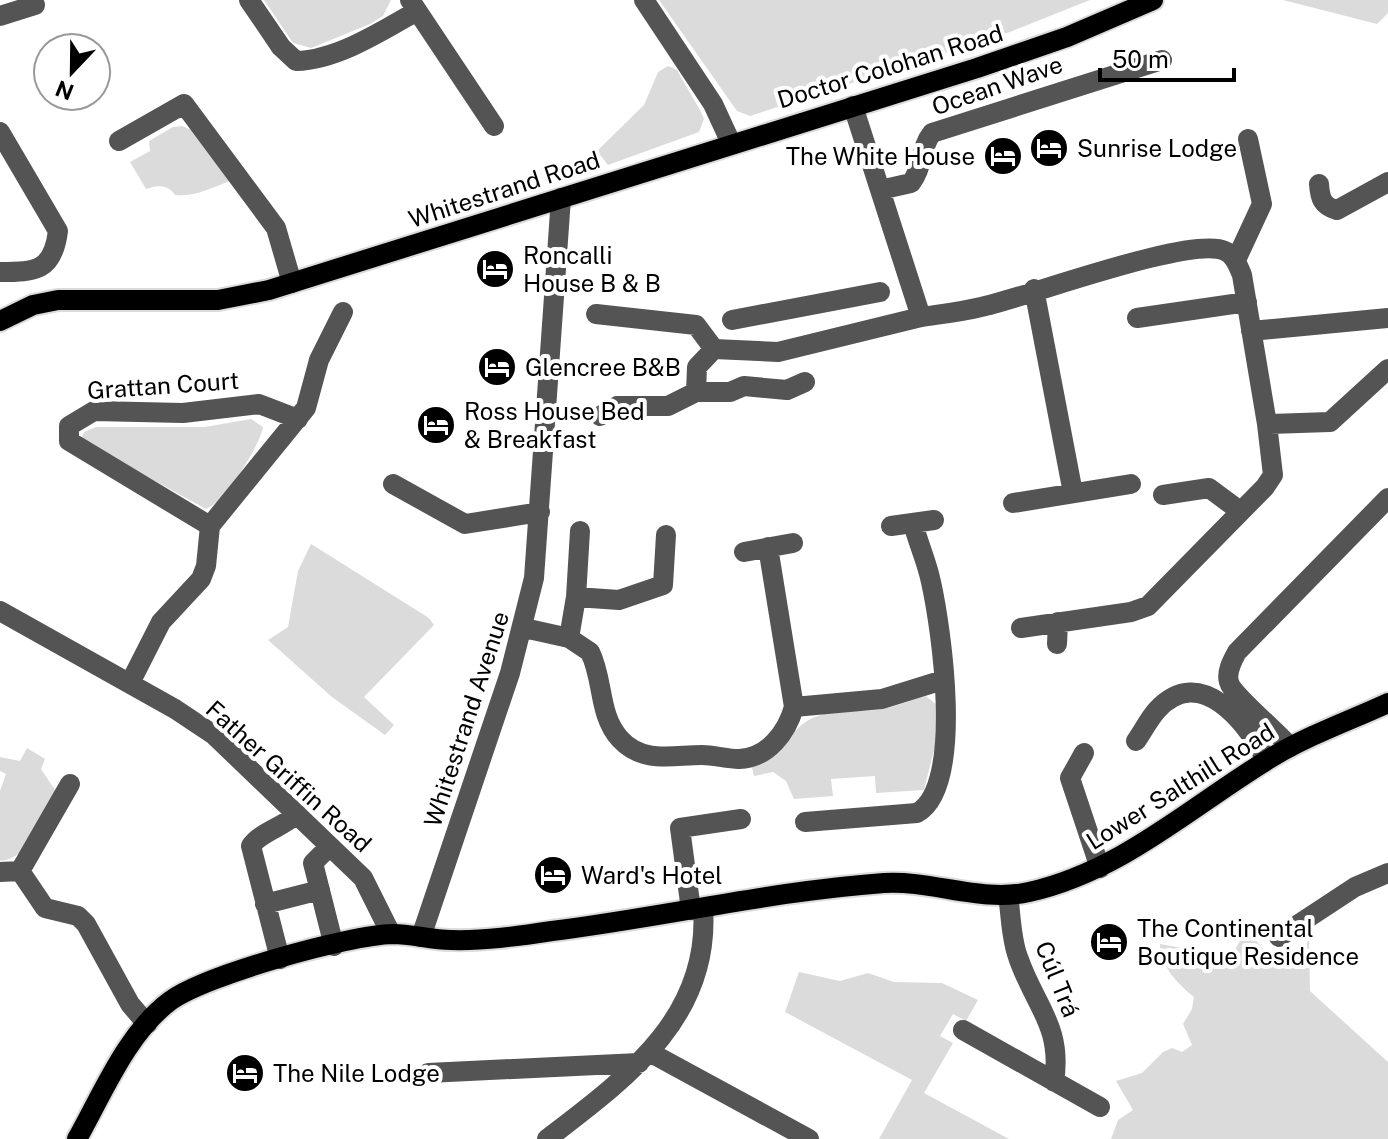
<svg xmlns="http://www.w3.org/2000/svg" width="1388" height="1139" viewBox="0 0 1388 1139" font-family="'Public Sans',sans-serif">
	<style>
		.green { fill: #dbdbdb }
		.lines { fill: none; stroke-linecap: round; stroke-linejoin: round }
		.major-casing { stroke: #dbdbdb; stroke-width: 24 }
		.minor { stroke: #545454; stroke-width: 20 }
		.major { stroke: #000; stroke-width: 20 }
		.labels { text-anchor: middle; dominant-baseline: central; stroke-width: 8; stroke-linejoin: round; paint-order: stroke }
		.street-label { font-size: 24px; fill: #000; stroke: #fff }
		.poi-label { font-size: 24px; fill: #000; stroke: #fff; text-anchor: start }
	</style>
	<rect width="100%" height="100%" fill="#fff"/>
	<path class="green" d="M 264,0 L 391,0 L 383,16 L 370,24 L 311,48 L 293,43 Z
		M 659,0 L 1090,0 L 1010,32 L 750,116 L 737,111 Z
		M 1283,0 L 1388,0 L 1388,13 L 1377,24 Z
		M 668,66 L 677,70 L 701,112 L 704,119 L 699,132 L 608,165 L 597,151 L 644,105 L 658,72 Z
		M 182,126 L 194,131 L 230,181 C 211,188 195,197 175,195 C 168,184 157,185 146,189 L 130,162 L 150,151 L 149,141 L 173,127 Z
		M 251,419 L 263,427 C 260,446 223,504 206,509 L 90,445 L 82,437 L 84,432 L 96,427 L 205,427 Z
		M 311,544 L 429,618 L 434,625 L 364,697 L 394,725 L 385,735 L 332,697 L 268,640 L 288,627 L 298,571 Z
		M 926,696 L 937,705 L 935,746 L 924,790 L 876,793 L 875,776 L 831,779 L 833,796 L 794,799 L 786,781 L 773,772 L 754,776 L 751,763 C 788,753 789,727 815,717 C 834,709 858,712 877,710 C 894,708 909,700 926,696 Z
		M 27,748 L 45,759 L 41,769 L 57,793 C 44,816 29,860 0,861 L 0,791 L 6,774 L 0,771 L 0,757 L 20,761 Z
		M 1252,934 C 1263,953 1276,960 1297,957 L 1309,940 L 1310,991 L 1388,1062 L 1388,1139 L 1111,1139 L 1118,1120 L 1133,1110 L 1116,1081 L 1142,1073 L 1163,1052 L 1172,1048 L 1182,1052 L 1192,1045 L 1183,1024 L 1192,1009 L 1194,997 C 1178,984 1160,966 1160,944 L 1231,957 L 1242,937 Z
		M 799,972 L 840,981 L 868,973 L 894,982 L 942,983 L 978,1000 L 966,1021 L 953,1014 L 940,1036 L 953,1043 L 924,1093 L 1009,1139 L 879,1139 L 912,1080 L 785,1012 Z"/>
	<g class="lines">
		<defs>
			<path id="major" d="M 0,321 L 33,305 L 58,300 L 218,300 L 269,290 L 977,68 L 1067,37 L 1153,0
				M 77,1139 C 103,1093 127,1033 170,1001 C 206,975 348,935 393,934 C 412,934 431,940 451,940 C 484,941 519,936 552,931 C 663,917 773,891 884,883 C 932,880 982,903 1029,892 C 1122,871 1190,807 1269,759 C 1306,736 1349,721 1388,703"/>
		</defs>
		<use href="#major" class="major-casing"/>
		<path class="minor" d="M 249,0 L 281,47 L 296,61 C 337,60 382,31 417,11
			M 410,0 L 494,126
			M 644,0 L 713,104 L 731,143
			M 0,16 L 35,5
			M 853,106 L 921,317 C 941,314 961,312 981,307 C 1025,298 1191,235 1225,251 C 1235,255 1238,266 1242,275 L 1267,424 L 1273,475 L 1265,487 L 1148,606 L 1131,612 L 1021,628
			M 0,132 L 58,231 C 53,271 36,272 0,272
			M 119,141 L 184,104 L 276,228 L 292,283
			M 1319,184 C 1320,198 1322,206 1337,210 L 1388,182
			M 880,190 L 911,183 C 923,168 920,148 932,133 L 1162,60
			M 1236,260 L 1262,204 L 1248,139
			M 1034,289 L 1073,493
			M 596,314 L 696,325 L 714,349
			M 1137,318 L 1247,302
			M 732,320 L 880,292
			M 1251,331 L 1388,318
			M 696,392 L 697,367 L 714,349 L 778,352 L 921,317
			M 600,416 L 617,406 L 668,406 L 696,392 L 730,392 L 744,386 L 787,390 L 805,382
			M 1267,424 L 1330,422 L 1388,369
			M 393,484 L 465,524 L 540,512
			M 1163,495 L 1209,488 L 1240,511
			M 1013,503 L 1131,484
			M 210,526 L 69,441 L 69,426 L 94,411 L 183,413 L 259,404 L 298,419
			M 891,526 L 934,520
			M 744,552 L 793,543
			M 576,597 L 619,600 L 663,585 L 666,535
			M 0,611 L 175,709 L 214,735 L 363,878 L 391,934
			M 524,628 L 569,638 L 590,652 C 604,680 598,715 620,739 C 643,764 672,755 702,755 C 714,755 727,759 739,759 C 768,758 787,732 794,707 L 768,547
			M 569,638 L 576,597 L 580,531
			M 1057,644 L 1058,622
			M 130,683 L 161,622 L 201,579 L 206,566 L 210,526 L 306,408 L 319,360 L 343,312
			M 794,707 L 882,699 L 943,680
			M 1136,741 C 1143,731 1149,719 1157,710 C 1201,662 1247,724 1266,760
			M 1290,747 C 1278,732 1232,695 1229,682 C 1226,672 1232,661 1237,652 L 1388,498
			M 1084,753 L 1070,778 L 1100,868
			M 805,822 L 917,813 C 965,787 941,627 931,582 C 927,562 918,543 913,523
			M 330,846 L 313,863 L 334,946
			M 20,871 L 45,908 L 78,916 L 86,924 L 130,1004 L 147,1024
			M 0,872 L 20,871 L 70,784
			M 1008,895 C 1011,915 1011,939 1018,957 C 1034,1005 1063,1026 1054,1082
			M 265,904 L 320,890
			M 691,910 L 680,828 L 741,819
			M 421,937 L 510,673 L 534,578 L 561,198
			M 1279,937 L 1355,887 L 1388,873
			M 280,959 L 251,846 C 259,833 283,827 297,814
			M 963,1030 L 1100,1107
			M 651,1053 L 809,1139
			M 428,1073 L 639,1063
			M 547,1139 C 625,1079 711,1018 703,908"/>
		<use href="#major" class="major"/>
	</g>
	<defs>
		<symbol id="hotel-disc" viewBox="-11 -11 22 22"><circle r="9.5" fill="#000" stroke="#fff"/><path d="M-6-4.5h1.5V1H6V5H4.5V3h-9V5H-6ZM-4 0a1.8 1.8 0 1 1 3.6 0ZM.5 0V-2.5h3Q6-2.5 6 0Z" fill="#fff"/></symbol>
	</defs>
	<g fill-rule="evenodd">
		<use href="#hotel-disc" x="1027" y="126" width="44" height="44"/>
		<use href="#hotel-disc" x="981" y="134" width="44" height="44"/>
		<use href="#hotel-disc" x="473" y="247" width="44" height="44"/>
		<use href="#hotel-disc" x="475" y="345" width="44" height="44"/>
		<use href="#hotel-disc" x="414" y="403" width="44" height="44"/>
		<use href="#hotel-disc" x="531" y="853" width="44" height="44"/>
		<use href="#hotel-disc" x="1087" y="920" width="44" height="44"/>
		<use href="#hotel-disc" x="223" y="1051" width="44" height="44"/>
	</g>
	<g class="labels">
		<g class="street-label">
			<text transform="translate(890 66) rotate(-17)">Doctor Colohan Road</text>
			<text transform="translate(997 85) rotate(-19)">Ocean Wave</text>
			<text transform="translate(504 189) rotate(-18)">Whitestrand Road</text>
			<text transform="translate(163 385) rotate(-4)">Grattan Court</text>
			<text transform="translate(466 719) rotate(-72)">Whitestrand Avenue</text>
			<text transform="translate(289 776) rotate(42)">Father Griffin Road</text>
			<text transform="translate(1180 786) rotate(-32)">Lower Salthill Road</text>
			<text transform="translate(1058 979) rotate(68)">Cúl Trá</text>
		</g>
		<g class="poi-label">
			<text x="1077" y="148">Sunrise Lodge</text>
			<text x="975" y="156" text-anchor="end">The White House</text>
			<text x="523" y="255">Roncalli<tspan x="523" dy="28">House B &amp; B</tspan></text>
			<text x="525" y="367">Glencree B&amp;B</text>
			<text x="464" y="411">Ross House Bed<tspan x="464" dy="28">&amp; Breakfast</tspan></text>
			<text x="581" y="875">Ward's Hotel</text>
			<text x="1137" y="928">The Continental<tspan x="1137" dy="28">Boutique Residence</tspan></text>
			<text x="273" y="1073">The Nile Lodge</text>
		</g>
	</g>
	<g transform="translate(72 72) rotate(202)"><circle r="38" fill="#ffffff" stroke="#999999" stroke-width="2"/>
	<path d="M0-6L14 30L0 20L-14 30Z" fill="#000000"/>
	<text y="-12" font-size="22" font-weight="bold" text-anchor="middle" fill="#000000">N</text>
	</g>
	<path d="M1100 68v12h134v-12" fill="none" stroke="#000000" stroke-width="4"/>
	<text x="1112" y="68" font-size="24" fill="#000000" stroke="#ffffff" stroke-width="6" paint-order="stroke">50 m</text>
</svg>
